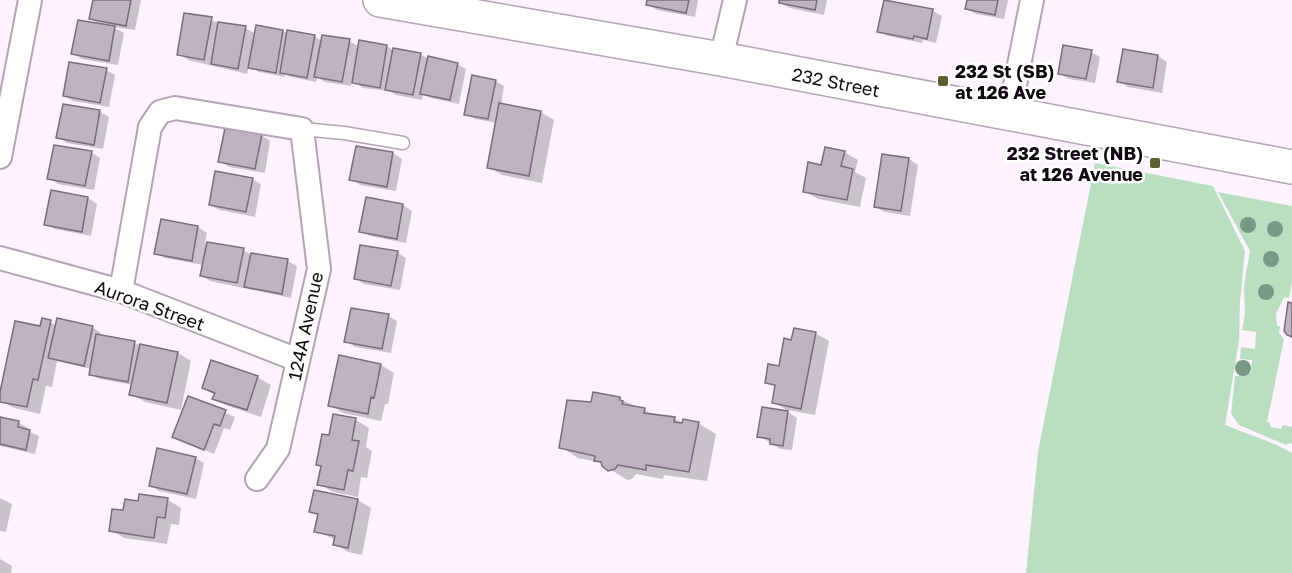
<svg xmlns="http://www.w3.org/2000/svg" width="1292" height="573" viewBox="0 0 1292 573" font-family="'Golos Text',sans-serif">
	<style>
		.green { fill: #badfc0 }
		.shadow { fill: #0003 }
		.building { fill: #c0b1c3; stroke: #7a6c7c; stroke-width: 1.5 }
		.lines { fill: none; stroke-linecap: round; stroke-linejoin: round }
		.service-casing { stroke: #b3a4b5; stroke-width: 15 }
		.minor-casing { stroke: #b3a4b5; stroke-width: 26 }
		.secondary-casing { stroke: #b3a4b5; stroke-width: 36 }
		.service { stroke: #fff; stroke-width: 12 }
		.minor { stroke: #fff; stroke-width: 22 }
		.secondary { stroke: #fff; stroke-width: 33 }
		.tree { fill: #799886 }
		.poi-dot { fill: #5d612f; stroke: #fff; stroke-width: 2 }
		.labels { text-anchor: middle; dominant-baseline: central; stroke-width: 5; stroke-linejoin: round; paint-order: stroke }
		.poi-label { font-size: 18px; font-weight: bold; fill: #0f0a10; stroke: #fff; text-anchor: start }
		.street-label { font-size: 18px; fill: #0f0a10; stroke: #fff }
	</style>
	<rect width="100%" height="100%" fill="#fcf3fe"/>
	<path class="green" d="M 1095,163 L 1213,186 L 1245,251 L 1240,302 L 1239,340 L 1225,425 L 1277,445 L 1292,453 L 1292,573 L 1026,573 L 1038,452 Z
		M 1218,192 L 1292,206 L 1292,282 L 1289,298 L 1284,297 L 1276,314 L 1277,326 L 1280,326 L 1279,333 L 1284,339 L 1267,422 L 1270,423 L 1270,427 L 1281,429 L 1283,425 L 1292,427 L 1292,444 L 1289,443 L 1286,445 L 1239,425 L 1231,414 L 1235,376 L 1239,376 L 1239,372 L 1251,373 L 1252,360 L 1240,359 L 1241,347 L 1255,349 L 1256,332 L 1242,330 L 1245,314 L 1244,285 L 1250,251 Z"/>
	<path class="shadow" d="M 94,0 L 141,0 L 135,30 L 113,27 L 124,33 L 118,65 L 82,59 L 73,54 L 102,25 L 90,19 Z
		M 649,0 L 698,0 L 695,17 L 657,10 L 648,5 Z
		M 781,0 L 827,0 L 824,15 L 790,8 L 780,3 Z
		M 969,0 L 1008,0 L 1004,19 L 976,14 L 967,9 Z
		M 933,11 L 942,16 L 936,43 L 923,40 L 922,43 L 888,36 L 879,31 Z
		M 186,15 L 245,28 L 256,34 L 257,27 L 283,31 L 288,34 L 314,36 L 322,41 L 349,41 L 360,47 L 361,42 L 387,46 L 394,51 L 420,54 L 429,59 L 457,64 L 466,69 L 459,104 L 431,98 L 423,94 L 422,100 L 396,95 L 389,91 L 363,88 L 352,81 L 351,86 L 325,82 L 317,77 L 316,82 L 291,77 L 285,74 L 285,77 L 259,72 L 249,66 L 247,74 L 188,60 L 179,54 Z
		M 1091,52 L 1100,57 L 1095,83 L 1069,79 L 1059,73 Z
		M 1158,56 L 1167,62 L 1162,93 L 1128,87 L 1118,81 Z
		M 106,70 L 115,75 L 109,107 L 73,101 L 64,96 Z
		M 495,81 L 504,86 L 501,105 L 541,112 L 554,120 L 542,183 L 502,175 L 488,167 L 497,123 L 475,119 L 466,114 Z
		M 64,105 L 100,112 L 109,117 L 103,149 L 67,143 L 58,137 Z
		M 261,135 L 270,141 L 265,173 L 229,167 L 220,161 Z
		M 357,147 L 393,153 L 402,159 L 396,191 L 360,185 L 351,179 Z
		M 91,152 L 100,158 L 94,190 L 58,184 L 49,178 Z
		M 844,152 L 858,160 L 855,172 L 866,178 L 860,207 L 818,199 L 804,191 L 822,167 Z
		M 909,159 L 918,165 L 910,216 L 885,212 L 875,207 Z
		M 252,179 L 261,184 L 255,217 L 220,210 L 210,205 Z
		M 88,198 L 97,204 L 91,236 L 55,229 L 46,224 Z
		M 403,205 L 412,211 L 406,243 L 370,236 L 361,231 Z
		M 198,227 L 207,233 L 205,243 L 243,250 L 252,255 L 288,261 L 297,266 L 291,298 L 210,281 L 201,275 L 203,265 L 165,258 L 156,253 Z
		M 397,252 L 406,258 L 400,290 L 364,284 L 355,278 Z
		M 388,316 L 397,321 L 391,353 L 355,347 L 346,341 Z
		M 50,322 L 57,326 L 92,327 L 101,333 L 100,336 L 178,353 L 191,361 L 181,410 L 145,402 L 131,394 L 133,385 L 100,379 L 91,374 L 91,369 L 57,361 L 52,387 L 46,386 L 40,414 L 14,408 L 0,401 L 41,327 Z
		M 815,333 L 829,341 L 815,415 L 787,410 L 773,402 L 776,387 L 766,382 L 780,368 L 793,341 Z
		M 381,365 L 394,373 L 388,404 L 385,404 L 381,421 L 343,413 L 330,405 Z
		M 257,377 L 271,385 L 261,417 L 228,406 L 214,399 L 215,395 L 203,388 Z
		M 189,398 L 235,417 L 230,430 L 224,428 L 214,454 L 174,437 Z
		M 620,399 L 657,416 L 674,418 L 684,424 L 698,423 L 716,434 L 707,481 L 664,475 L 663,479 L 636,474 L 632,479 L 627,480 L 599,462 L 578,458 L 561,447 L 592,403 Z
		M 763,408 L 788,412 L 797,418 L 792,450 L 780,449 L 759,436 Z
		M 334,416 L 356,420 L 369,428 L 366,447 L 372,451 L 367,478 L 361,477 L 358,497 L 333,492 L 319,484 Z
		M 0,419 L 19,423 L 28,428 L 27,431 L 39,436 L 35,454 L 0,446 Z
		M 195,458 L 204,463 L 196,499 L 159,491 L 150,485 Z
		M 0,498 L 12,504 L 6,532 L 0,531 Z
		M 168,500 L 181,508 L 179,525 L 171,524 L 167,544 L 124,538 L 111,530 L 124,512 L 139,502 Z
		M 358,500 L 371,508 L 362,555 L 348,552 L 335,544 L 335,540 L 316,531 L 319,516 L 311,512 Z
		M 0,559 L 12,566 L 11,573 L 0,573 Z"/>
	<path class="building" d="M 93,0 L 131,0 L 126,26 L 89,19 Z
		M 647,0 L 689,0 L 686,13 L 646,5 Z
		M 779,0 L 817,0 L 815,10 L 779,3 Z
		M 884,0 L 933,9 L 927,39 L 914,36 L 913,39 L 877,32 Z
		M 967,0 L 998,0 L 995,15 L 965,9 Z
		M 184,13 L 212,17 L 204,60 L 177,55 Z
		M 78,20 L 115,26 L 109,61 L 71,54 Z
		M 218,22 L 246,26 L 238,69 L 211,64 Z
		M 256,25 L 283,30 L 276,73 L 248,68 Z
		M 287,30 L 315,35 L 307,78 L 280,73 Z
		M 322,35 L 350,39 L 342,82 L 314,77 Z
		M 359,40 L 387,45 L 380,88 L 352,83 Z
		M 1063,45 L 1092,50 L 1086,79 L 1058,74 Z
		M 393,48 L 421,53 L 413,95 L 385,90 Z
		M 1123,49 L 1158,55 L 1153,88 L 1117,82 Z
		M 428,56 L 458,63 L 450,100 L 420,94 Z
		M 69,62 L 107,68 L 100,103 L 63,96 Z
		M 472,75 L 496,80 L 488,119 L 464,115 Z
		M 499,103 L 541,111 L 529,176 L 487,168 Z
		M 63,104 L 100,110 L 94,145 L 56,138 Z
		M 225,128 L 262,134 L 255,169 L 218,162 Z
		M 54,145 L 92,151 L 85,186 L 47,179 Z
		M 356,146 L 393,152 L 387,187 L 349,180 Z
		M 825,147 L 845,151 L 841,166 L 853,169 L 847,200 L 803,192 L 808,162 L 821,165 Z
		M 882,154 L 909,158 L 901,211 L 874,207 Z
		M 215,171 L 253,178 L 246,212 L 209,205 Z
		M 51,190 L 88,197 L 82,232 L 44,225 Z
		M 366,197 L 403,204 L 397,239 L 359,232 Z
		M 161,219 L 198,226 L 192,261 L 154,254 Z
		M 207,242 L 244,248 L 237,283 L 200,276 Z
		M 360,245 L 398,251 L 391,286 L 354,279 Z
		M 251,253 L 288,259 L 282,294 L 244,287 Z
		M 1288,302 L 1292,303 L 1292,337 L 1287,335 L 1284,331 Z
		M 351,308 L 389,314 L 382,349 L 344,342 Z
		M 42,318 L 51,320 L 38,380 L 33,379 L 27,407 L 0,402 L 0,392 L 15,321 L 40,326 Z
		M 57,318 L 93,326 L 84,366 L 48,358 Z
		M 794,328 L 816,332 L 801,409 L 772,403 L 775,385 L 765,383 L 768,364 L 779,366 L 784,338 L 791,340 Z
		M 96,334 L 135,341 L 128,382 L 89,375 Z
		M 140,344 L 178,352 L 167,403 L 129,395 Z
		M 339,355 L 381,364 L 374,398 L 371,397 L 368,414 L 328,406 Z
		M 211,360 L 258,376 L 247,410 L 212,399 L 215,393 L 202,388 Z
		M 593,392 L 620,397 L 620,400 L 623,401 L 622,404 L 645,408 L 644,413 L 675,417 L 674,422 L 682,423 L 683,419 L 699,422 L 689,472 L 646,465 L 646,470 L 618,465 L 615,469 L 608,471 L 602,466 L 601,462 L 594,461 L 595,456 L 559,448 L 567,400 L 591,402 Z
		M 188,396 L 226,410 L 220,426 L 214,424 L 204,450 L 172,437 Z
		M 762,407 L 788,411 L 783,446 L 770,444 L 770,439 L 757,437 Z
		M 333,414 L 356,418 L 352,440 L 359,441 L 353,471 L 348,470 L 344,490 L 317,485 L 321,466 L 316,465 L 322,434 L 329,435 Z
		M 0,417 L 19,421 L 18,427 L 30,430 L 26,450 L 0,444 Z
		M 157,448 L 196,457 L 187,494 L 149,486 Z
		M 314,490 L 358,499 L 348,548 L 333,545 L 335,536 L 314,532 L 318,514 L 309,512 Z
		M 139,494 L 168,498 L 165,518 L 157,517 L 154,538 L 109,531 L 112,509 L 123,510 L 125,499 L 138,501 Z"/>
	<g class="lines">
		<defs>
			<path id="service" d="M 302,129 L 344,133 L 403,143"/>
			<path id="minor" d="M 721,59 L 735,0
				M 1009,115 L 1032,0
				M 0,157 L 30,0
				M 0,258 L 121,291 L 298,360
				M 121,291 L 150,127 L 160,112 L 175,108 L 302,129 L 319,269 L 278,449 L 257,479"/>
			<path id="secondary" d="M 380,0 L 721,59 L 1292,167"/>
		</defs>
		<use href="#service" class="service-casing"/>
		<use href="#minor" class="minor-casing"/>
		<use href="#secondary" class="secondary-casing"/>
		<use href="#service" class="service"/>
		<use href="#minor" class="minor"/>
		<use href="#secondary" class="secondary"/>
	</g>
	<g class="tree">
		<circle cx="1248" cy="225" r="8"/>
		<circle cx="1275" cy="229" r="8"/>
		<circle cx="1271" cy="259" r="8"/>
		<circle cx="1266" cy="292" r="8"/>
		<circle cx="1243" cy="368" r="8"/>
	</g>
	<g class="poi-dot">
		<rect x="937" y="75" width="12" height="12" rx="3"/>
		<rect x="1149" y="157" width="12" height="12" rx="3"/>
	</g>
	<g class="labels">
		<g class="poi-label">
			<text x="955" y="71">232 St (SB)<tspan x="955" dy="21">at 126 Ave</tspan></text>
			<text x="1143" y="153" text-anchor="end">232 Street (NB)<tspan x="1143" dy="21">at 126 Avenue</tspan></text>
		</g>
		<g class="street-label">
			<text transform="translate(836 82) rotate(11)">232 Street</text>
			<text transform="translate(150 305) rotate(20)">Aurora Street</text>
			<text transform="translate(305 326) rotate(-78)">124A Avenue</text>
		</g>
	</g>
</svg>
